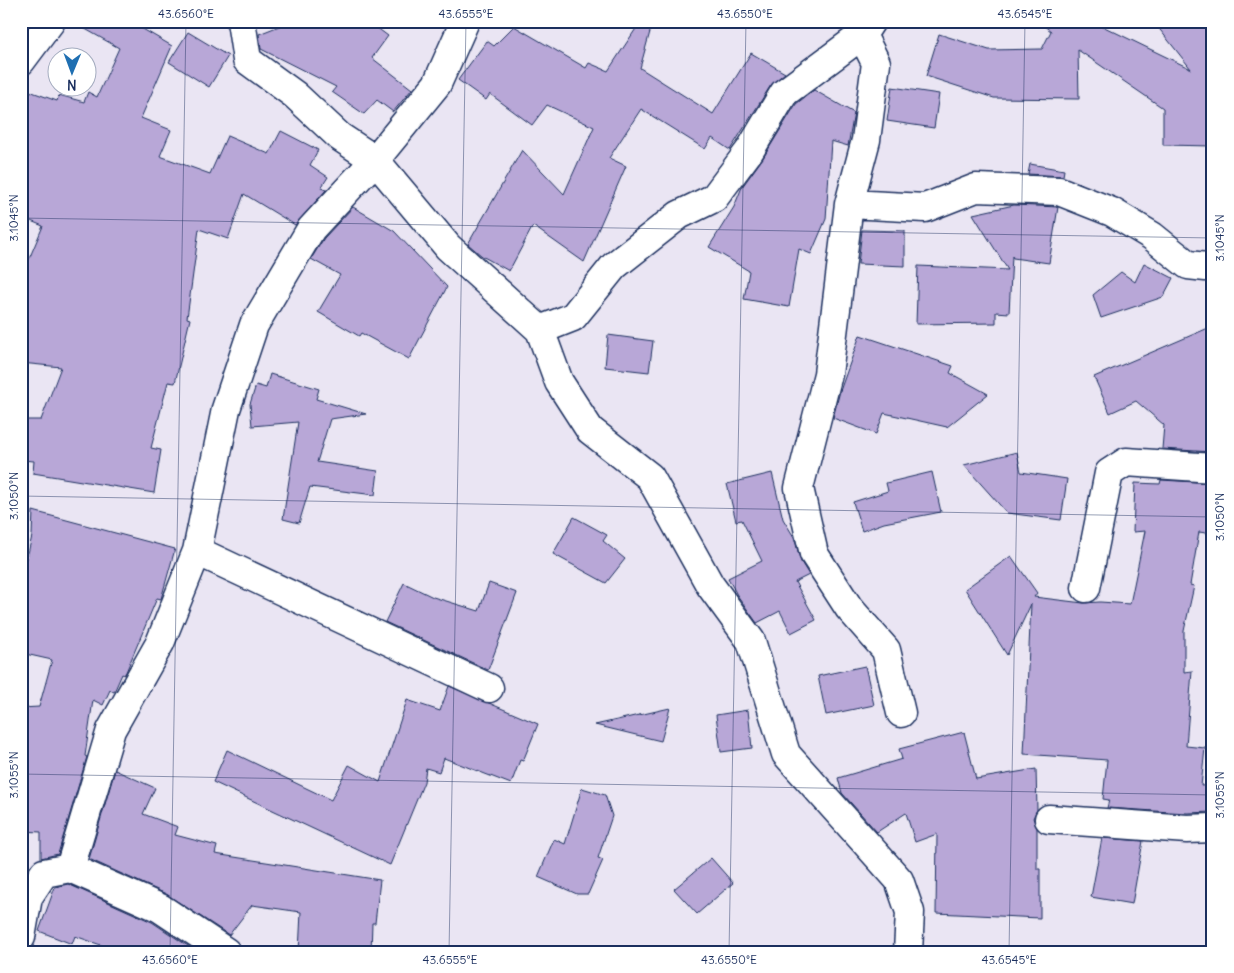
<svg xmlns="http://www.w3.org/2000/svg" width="1234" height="973" viewBox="0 0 1234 973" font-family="Delius,sans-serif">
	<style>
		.building { fill: #b8a7d7; stroke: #1b2f5e }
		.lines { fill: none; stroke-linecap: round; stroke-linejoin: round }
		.minor-casing { stroke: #1b2f5e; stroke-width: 31 }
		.minor { stroke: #fff; stroke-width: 28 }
		.ticks { fill: none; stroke: #1b2f5e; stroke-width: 1; stroke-opacity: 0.45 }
		.neatline { fill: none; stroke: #1b2f5e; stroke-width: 2 }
		.ticks-label { font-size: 12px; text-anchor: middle; fill: #1b2f5e }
	</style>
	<rect width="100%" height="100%" fill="#eae5f3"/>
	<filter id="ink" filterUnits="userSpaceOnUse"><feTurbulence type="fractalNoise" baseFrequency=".02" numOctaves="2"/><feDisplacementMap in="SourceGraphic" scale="10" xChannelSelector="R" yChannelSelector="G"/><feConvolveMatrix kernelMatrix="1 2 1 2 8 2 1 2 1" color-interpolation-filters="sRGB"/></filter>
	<g filter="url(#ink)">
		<path class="building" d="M 71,21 L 129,21 L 172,46 L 141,118 L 171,130 L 160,156 L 210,174 L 227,136 L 269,154 L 281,131 L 318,150 L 310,165 L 328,177 L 321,188 L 326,190 L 295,225 L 244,194 L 228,239 L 199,229 L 187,318 L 190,319 L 175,383 L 168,382 L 151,448 L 161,450 L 154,493 L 33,473 L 34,461 L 21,460 L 21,420 L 41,420 L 61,367 L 21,363 L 21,278 L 43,226 L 21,217 L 21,88 L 57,101 L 59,95 L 84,102 L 88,92 L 97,97 L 119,48 Z
			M 292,21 L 368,21 L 388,36 L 372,58 L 412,89 L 393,112 L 377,100 L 364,114 L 332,92 L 336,87 L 261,49 L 259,34 Z
			M 641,21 L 653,21 L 640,68 L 713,114 L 751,53 L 785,73 L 771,85 L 730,150 L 712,138 L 705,149 L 641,109 L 609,158 L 626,166 L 584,262 L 533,226 L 509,271 L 482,256 L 468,244 L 522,150 L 564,194 L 594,127 L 547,105 L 532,125 L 490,94 L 486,100 L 458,80 L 487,41 L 494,46 L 514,26 L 586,68 L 589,63 L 608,71 Z
			M 1037,21 L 1092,21 L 1191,69 L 1153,21 L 1213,21 L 1213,146 L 1163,145 L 1163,108 L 1078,50 L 1079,99 L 994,98 L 926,76 L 939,34 L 989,50 L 1042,49 L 1051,31 Z
			M 188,32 L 228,56 L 209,87 L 169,62 Z
			M 892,87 L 939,94 L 934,128 L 887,121 Z
			M 814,90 L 854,113 L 848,146 L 831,141 L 826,219 L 811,254 L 799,249 L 789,307 L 744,299 L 749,271 L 709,247 L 734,207 L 742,187 L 763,158 L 796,104 Z
			M 1030,164 L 1064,170 L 1063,176 L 1028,174 Z
			M 1014,205 L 1058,207 L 1049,263 L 1013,258 L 1012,256 L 1009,313 L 996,312 L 996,323 L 916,324 L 918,266 L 1008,270 L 973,214 Z
			M 353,207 L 394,231 L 447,287 L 409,359 L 361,333 L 359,336 L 318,312 L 340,275 L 311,259 L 324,238 Z
			M 862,230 L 905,231 L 905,266 L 858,264 Z
			M 1144,263 L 1173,278 L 1163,297 L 1101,318 L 1093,295 L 1121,272 L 1135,282 Z
			M 1213,326 L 1213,452 L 1162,449 L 1164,425 L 1136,401 L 1110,413 L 1094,377 Z
			M 608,335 L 653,341 L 649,372 L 605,367 Z
			M 860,335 L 953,366 L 950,373 L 988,394 L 947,427 L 884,413 L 876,434 L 833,418 L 840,391 Z
			M 270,374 L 319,389 L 316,399 L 366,414 L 330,419 L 317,462 L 378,471 L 375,495 L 310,487 L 299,523 L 283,519 L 298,422 L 252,426 L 250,404 L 256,385 L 266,388 Z
			M 1017,452 L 1021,472 L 1067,479 L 1061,520 L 1007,513 L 964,465 Z
			M 932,472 L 941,512 L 884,523 L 862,531 L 853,502 L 888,491 L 886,483 Z
			M 772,473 L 783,519 L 794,537 L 801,562 L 809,575 L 795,582 L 816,620 L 791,633 L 780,611 L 757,623 L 737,595 L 728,578 L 762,561 L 742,520 L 736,521 L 727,484 Z
			M 1161,480 L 1213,483 L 1213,534 L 1199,532 L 1190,585 L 1194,586 L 1184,631 L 1184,672 L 1192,671 L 1186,746 L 1205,748 L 1201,786 L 1213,785 L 1213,812 L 1187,813 L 1107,808 L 1109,800 L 1103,799 L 1107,760 L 1024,754 L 1031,604 L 1007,655 L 965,589 L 1011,556 L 1037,593 L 1034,597 L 1083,603 L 1100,602 L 1130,604 L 1145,531 L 1133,532 L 1135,483 L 1160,484 Z
			M 33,511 L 175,549 L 161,599 L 157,598 L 126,672 L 124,675 L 122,674 L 114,692 L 110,690 L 103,705 L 93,700 L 85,756 L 87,757 L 58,854 L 41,858 L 41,832 L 21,831 L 21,708 L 39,707 L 52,660 L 21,653 L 21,584 L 32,536 Z
			M 574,517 L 607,535 L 603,541 L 625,559 L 606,583 L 553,554 Z
			M 404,583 L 433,597 L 479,611 L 489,583 L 517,593 L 488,670 L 385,622 Z
			M 865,666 L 874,705 L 826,715 L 818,676 Z
			M 449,686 L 538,724 L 523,761 L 520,760 L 511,784 L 444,758 L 439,772 L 426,768 L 424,782 L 390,865 L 213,782 L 227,750 L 331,800 L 349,765 L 380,782 L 407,700 L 440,711 Z
			M 670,708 L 661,741 L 595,725 Z
			M 748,710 L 752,748 L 721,752 L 716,715 Z
			M 964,732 L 976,779 L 1036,769 L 1037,810 L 1033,818 L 1037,828 L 1037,869 L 1040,869 L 1040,918 L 936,913 L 937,834 L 915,842 L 906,813 L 877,832 L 842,793 L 838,778 L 902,759 L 899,749 Z
			M 115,770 L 155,788 L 143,814 L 178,827 L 175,835 L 217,846 L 215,854 L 380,880 L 375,923 L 372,923 L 371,952 L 299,952 L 301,912 L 252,905 L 229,935 L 166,894 L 89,859 Z
			M 582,788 L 605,795 L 612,816 L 598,858 L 603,860 L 588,894 L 577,894 L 538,877 L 554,839 L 565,844 Z
			M 1102,838 L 1143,841 L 1132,904 L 1091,897 Z
			M 711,858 L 733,883 L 697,914 L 674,889 Z
			M 68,884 L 152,922 L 197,952 L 121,952 L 75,936 L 72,944 L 39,931 L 55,887 Z"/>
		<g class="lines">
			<defs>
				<path id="minor" d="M 241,21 L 247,60 L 295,95 L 340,137 L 375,160 L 448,247 L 540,330 L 559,382 L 590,430 L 650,477 L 710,585 L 751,641 L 786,754 L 899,880 L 910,912 L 908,952
					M 871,21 L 862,35 L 876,63 L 866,140 L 849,204 L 828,374 L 799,488 L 814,554 L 849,608 L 886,650 L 901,713
					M 21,61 L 51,21
					M 849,204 L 925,208 L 976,188 L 1059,191 L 1112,212 L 1152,236 L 1188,265 L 1206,267 L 1213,264
					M 540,330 L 573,317 L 614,266 L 679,215 L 714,198 L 750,150 L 784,93 L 862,35
					M 197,551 L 489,688
					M 1086,588 L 1109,473 L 1126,462 L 1213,468
					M 1049,819 L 1187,829 L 1213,828
					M 70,868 L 160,908 L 226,952
					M 21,937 L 28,897 L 44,873 L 70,868 L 111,730 L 160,643 L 197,551 L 226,409 L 254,325 L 311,229 L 375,160 L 437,84 L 465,21"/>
			</defs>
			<use href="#minor" class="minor-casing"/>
			<use href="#minor" class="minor"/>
		</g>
	</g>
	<path class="ticks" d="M 21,218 L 1213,238M 21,496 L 1213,517M 21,774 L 1213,795M 170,952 L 186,21M 449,952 L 466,21M 729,952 L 746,21M 1009,952 L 1025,21"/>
	<rect width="1234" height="973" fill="none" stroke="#fff" stroke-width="55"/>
	<g transform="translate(72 72) rotate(181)"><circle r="24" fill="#ffffff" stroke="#a4acbf"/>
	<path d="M0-4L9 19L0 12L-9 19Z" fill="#1f6fb2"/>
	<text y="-8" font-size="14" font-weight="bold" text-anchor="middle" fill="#1b2f5e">N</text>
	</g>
	<rect x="28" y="28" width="1178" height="918" class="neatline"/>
	<g class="ticks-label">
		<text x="186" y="18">43.6560°E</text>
		<text x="466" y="18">43.6555°E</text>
		<text x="745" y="18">43.6550°E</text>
		<text x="1025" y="18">43.6545°E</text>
		<text transform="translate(14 218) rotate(-90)" y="4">3.1045°N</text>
		<text transform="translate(1220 238) rotate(-90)" y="4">3.1045°N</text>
		<text transform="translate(14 496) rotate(-90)" y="4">3.1050°N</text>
		<text transform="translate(1220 517) rotate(-90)" y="4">3.1050°N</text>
		<text transform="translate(14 775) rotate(-90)" y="4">3.1055°N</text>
		<text transform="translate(1220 795) rotate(-90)" y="4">3.1055°N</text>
		<text x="170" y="964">43.6560°E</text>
		<text x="450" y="964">43.6555°E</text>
		<text x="729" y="964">43.6550°E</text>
		<text x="1009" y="964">43.6545°E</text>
	</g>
</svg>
